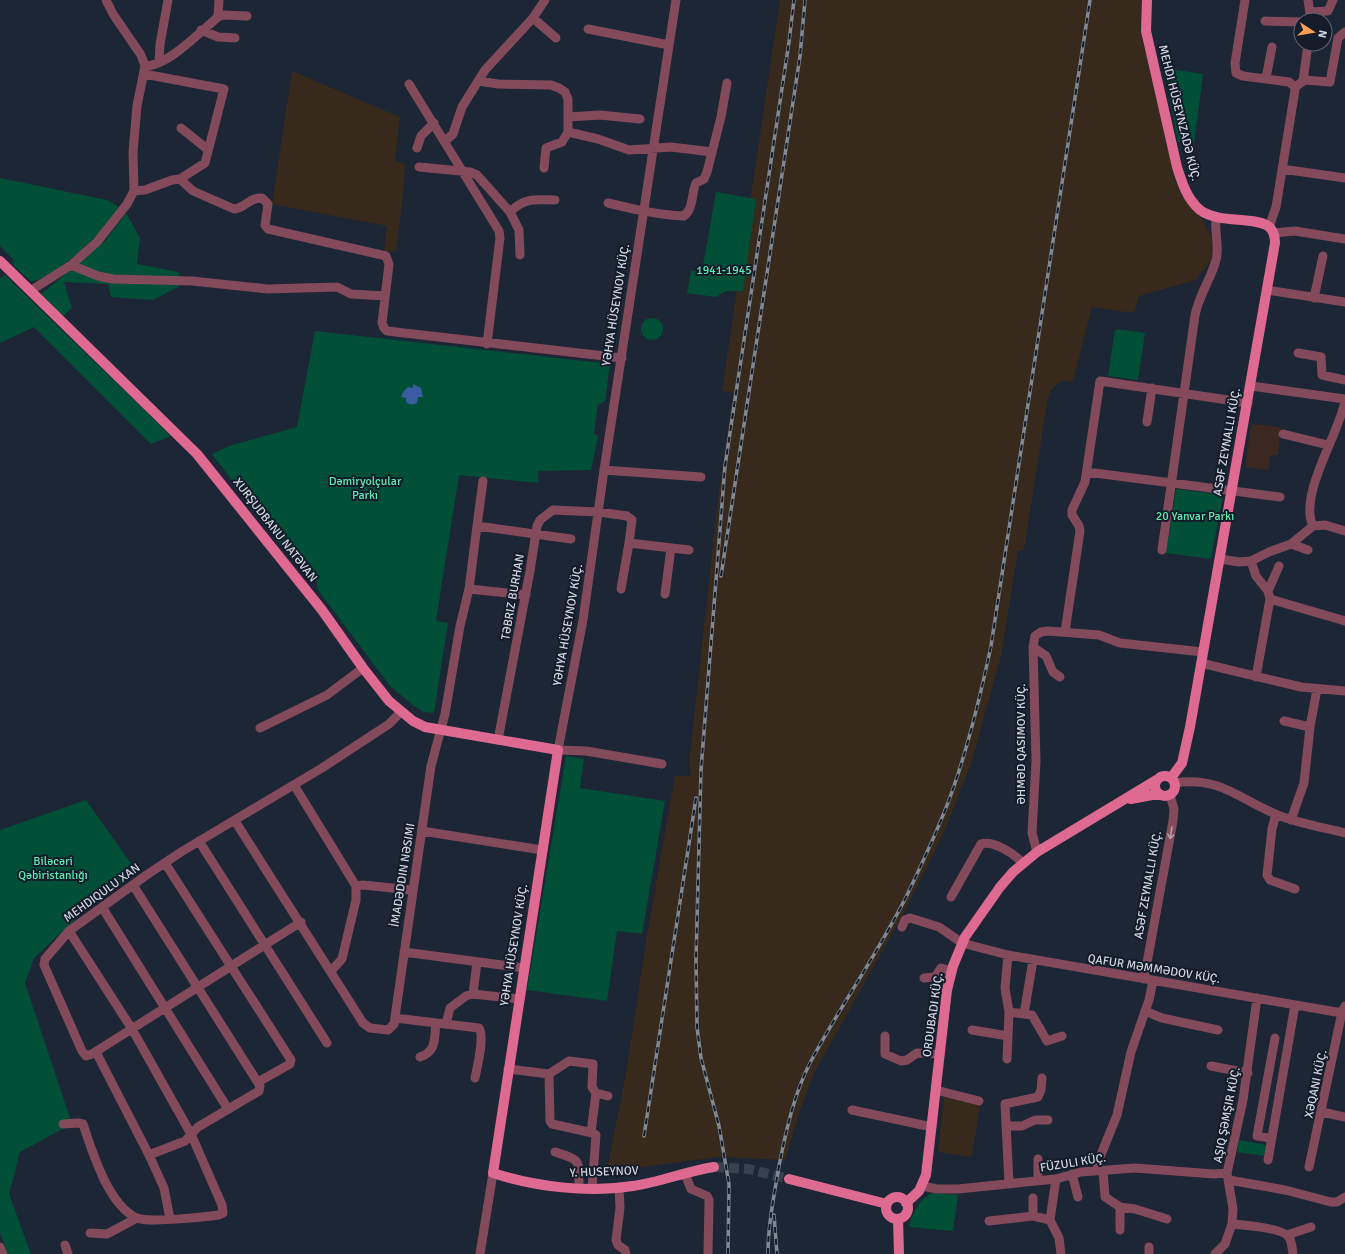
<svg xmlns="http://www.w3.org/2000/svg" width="1345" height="1254" viewBox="0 0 1345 1254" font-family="Signika,sans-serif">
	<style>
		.industrial { fill: #372a1c }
		.medical { fill: #3a2821 }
		.green { fill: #014f36 }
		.water { fill: #3b5ba0 }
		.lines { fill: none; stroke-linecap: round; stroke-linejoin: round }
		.major-tunnel { stroke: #38414e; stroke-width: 10; stroke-dasharray: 10 5; stroke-linecap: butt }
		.minor { stroke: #834a5b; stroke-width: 9 }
		.major { stroke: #df6a91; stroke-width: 10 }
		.rail-casing { stroke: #818894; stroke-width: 3.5 }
		.rail { stroke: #141c29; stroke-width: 2; stroke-dasharray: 6; stroke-linecap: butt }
		.oneway { stroke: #b29fab }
		.labels { text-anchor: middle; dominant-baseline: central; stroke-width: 4; stroke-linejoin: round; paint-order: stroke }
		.street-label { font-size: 12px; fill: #d1d7e0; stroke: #141c29 }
		.park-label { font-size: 12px; fill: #5fecb3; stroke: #141c29 }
	</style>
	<rect width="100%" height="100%" fill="#1d2634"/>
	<path class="industrial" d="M 780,0 L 1143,0 L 1140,29 L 1176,183 L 1182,196 L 1199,214 L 1215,243 L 1212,259 L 1196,280 L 1139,296 L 1134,313 L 1092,307 L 1073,382 L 1061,381 L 1051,390 L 1048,397 L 1024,550 L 1018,551 L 1001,656 L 971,764 L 942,837 L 903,914 L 813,1075 L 799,1113 L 785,1160 L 718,1157 L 621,1170 L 607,1170 L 625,1079 L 647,936 L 675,775 L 691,777 L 689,764 L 719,491 L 733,392 L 722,391 Z
		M 292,71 L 400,117 L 395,161 L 405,164 L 404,185 L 396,252 L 384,251 L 387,226 L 272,204 Z
		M 944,1095 L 980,1104 L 972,1157 L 938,1152 Z"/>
	<path class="medical" d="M 1251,424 L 1281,427 L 1278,455 L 1271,455 L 1268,470 L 1245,467 Z"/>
	<path class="green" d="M 1164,68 L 1203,74 L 1194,144 L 1178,142 Z
		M 0,178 L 107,200 L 119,207 C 113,215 107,224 100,232 C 88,245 48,281 31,281 L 14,266 L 13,259 L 0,246 Z
		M 716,192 L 756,199 L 743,291 L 726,291 L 716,297 L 687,293 L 691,271 L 702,271 Z
		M 126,213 L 140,238 L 137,264 L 179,272 L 180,286 L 153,300 L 111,297 L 108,284 L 64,282 L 72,308 L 62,317 L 40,295 L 105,241 Z
		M 5,275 L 171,436 L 151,444 L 34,327 L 0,343 L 0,278 Z
		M641 329a11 11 0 1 1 22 0a11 11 0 1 1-22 0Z
		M 1115,329 L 1145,333 L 1138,380 L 1108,376 Z
		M 315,331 L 610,364 L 605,401 L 598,405 L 594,433 L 598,437 L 591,470 L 538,471 L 538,483 L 459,475 L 436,621 L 448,623 L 434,713 L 424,712 L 414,706 L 390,686 L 318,590 L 316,579 L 289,540 L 281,545 L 212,454 L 229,446 L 297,427 Z
		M 1176,489 L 1223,495 L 1211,559 L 1166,553 Z
		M 566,756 L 584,759 L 580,788 L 665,801 L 642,934 L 617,931 L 607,1001 L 527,990 Z
		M 86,800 L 137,872 L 81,914 L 34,958 L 25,983 L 72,1124 L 20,1152 L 9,1194 L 31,1254 L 8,1254 L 0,1233 L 0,830 Z
		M 1239,1140 L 1266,1145 L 1264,1156 L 1237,1152 Z
		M 933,1193 L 958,1195 L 953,1231 L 909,1227 C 912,1214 920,1198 933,1193 Z"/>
	<path class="water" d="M 413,384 L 421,388 L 423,397 L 418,397 L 417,403 C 413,405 410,405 406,402 L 406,398 L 401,397 L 403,392 L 408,387 L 413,388 Z"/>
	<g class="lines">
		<path class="major-tunnel" d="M 714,1167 L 748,1169 L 789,1179"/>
		<path class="minor" d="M 1245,0 L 1235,63 L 1236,73 L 1243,76 L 1289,82 L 1295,87 L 1295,90 L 1276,207 L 1269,227
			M 1308,0 L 1311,20
			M 1311,12 L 1328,11 L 1333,0
			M 218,17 L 219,0
			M 533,18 L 556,38
			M 1265,21 L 1301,22
			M 588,29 L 669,45
			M 201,30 L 218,37 L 235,38
			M 159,63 L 160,44 L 168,0
			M 145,66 C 168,66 200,32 218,17 L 223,15 L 247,16
			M 144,74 L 224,89 L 205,163 L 180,179
			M 1266,78 L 1272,47
			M 478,81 L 498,84 L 551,85 L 559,88 L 565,92 L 568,99 L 568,132 L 598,139 L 629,150 L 671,147 L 712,152
			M 1303,81 L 1308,44
			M 409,84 L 499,231 L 500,238 L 487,344
			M 1295,87 L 1305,80 L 1330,82 L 1338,38 L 1345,32
			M 568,117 L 600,115 L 640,119
			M 181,128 L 207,149
			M 445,141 L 453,134 L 462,107 L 485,70 L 533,18 L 545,0
			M 417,148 L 421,136 L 434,123
			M 419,167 L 470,172 L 477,175 L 510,212 L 519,230 L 520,255
			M 544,168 L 546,148 L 562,142 L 568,132
			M 1282,169 L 1345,178
			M 134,191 L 145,190 L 172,180 L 180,179 L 193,191 L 234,209 C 245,208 250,197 262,198 L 268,204 L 265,225 L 268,229 L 386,256 L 389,264 L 382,323 L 384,328 L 387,331 L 622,358
			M 608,203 C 633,209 658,215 684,216 C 694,208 691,194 696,183 L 704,179 L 707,172 L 721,117 L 727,83
			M 510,212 C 525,197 535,200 555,200
			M 1273,233 L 1295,231 L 1345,239
			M 71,265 L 98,276 L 113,279 L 192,281 L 268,289 L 337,287 L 351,294 L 385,296
			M 1267,290 L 1345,302
			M 30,291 L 71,265 L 97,242 L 127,204 L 134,191 L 133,152 L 137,106 L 145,66 L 141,55 L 113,14 L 106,0
			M 1314,298 L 1323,256
			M 1298,353 L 1321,357 L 1322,375 L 1345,380
			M 1251,386 L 1345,399
			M 1147,422 L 1152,388
			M 1283,434 L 1328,445
			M 604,470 L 701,477
			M 1087,472 L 1280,497
			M 477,526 L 483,481
			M 1313,526 C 1298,495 1340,432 1345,401
			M 1291,544 L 1308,550
			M 1162,550 L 1195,315 C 1199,295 1211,279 1216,260 C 1220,246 1214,232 1216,217
			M 1220,559 L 1239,562 L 1251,561 L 1269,552 L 1291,544 L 1313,526 L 1325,525 L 1345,531
			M 1251,561 L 1256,576 L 1268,591 L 1270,599 L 1256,677
			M 469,589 L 526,595
			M 621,589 L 629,543
			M 1268,591 L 1279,566
			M 665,594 L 671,548
			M 1270,599 L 1345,621
			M 1065,632 L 1080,531 L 1079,526 L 1072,515 L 1072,510 L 1085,482 L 1100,381 L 1248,403
			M 1033,647 L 1046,656 L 1053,672 L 1060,677
			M 1201,663 L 1301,687 L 1345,691
			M 1284,721 L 1310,727
			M 260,728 L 327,695 L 363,668
			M 498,740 L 530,571 L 537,526 L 540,520 L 553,510 L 599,512 L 627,516 L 632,520 L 629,543 L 689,550
			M 662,764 L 586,751 L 558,750 L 583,620 L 604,470 L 676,0
			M 1174,783 C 1222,775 1243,803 1283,817 C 1303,824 1325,828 1345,833
			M 294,785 L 356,886 L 356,900 L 342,959 L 331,971
			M 1276,814 L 1272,829 L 1267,875 L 1270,880 L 1295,889
			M 1291,820 L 1304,783 L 1310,727 L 1317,689
			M 235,821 L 363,1023 L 370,1028 L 388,1030 L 394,1024 L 431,766 L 445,714 L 460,626 L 469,589 L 477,526 L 571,539
			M 422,831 L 542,850
			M 199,841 L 327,1043
			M 1037,852 L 1032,833 L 1036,761 L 1033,647 L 1035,636 L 1041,632 L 1048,631 L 1099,635 L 1120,643 L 1203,652
			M 165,863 L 291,1060 L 290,1064 L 258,1082
			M 133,885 L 260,1086 L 259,1091 L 198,1127 L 185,1141 L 149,1155
			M 356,886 L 363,885 L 412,890
			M 951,897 L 981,844 C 994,840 1014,854 1023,863
			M 102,907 L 228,1109
			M 301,922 L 92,1054 L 86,1056 L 82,1051 L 44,965 L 45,959 L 69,931 L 148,874 L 181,852 L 322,768 L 389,724 L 401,712
			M 902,927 L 905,920 L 910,918 L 939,927 L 962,943 L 1008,955 L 1336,1012 L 1342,1012
			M 404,952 L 524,968
			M 924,978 L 935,977 L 941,968 L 952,971
			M 1144,979 L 1173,821 L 1174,809 L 1170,795
			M 473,994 L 477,962
			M 1145,1011 L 1162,1018 L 1218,1030
			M 1009,1012 L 1032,1015 L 1047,1041 L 1062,1036
			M 1024,1014 L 1033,960
			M 395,1018 L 479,1028 C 485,1037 477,1067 475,1078
			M 446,1024 L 450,1008 L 466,996 L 473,994 L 519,999
			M 972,1030 L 1008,1036
			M 885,1036 L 885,1054 L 901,1061 L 907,1060 L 917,1053 L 940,1054
			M 96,1052 L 149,1155 L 164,1188 L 170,1219
			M 420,1057 C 437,1051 434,1039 436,1023
			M 1007,1059 L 1009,1012 L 1005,988 L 1008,955
			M 1211,1066 L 1248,1073
			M 508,1069 L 549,1074 L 550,1121 L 552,1124 L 593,1133 L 596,1135 L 592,1188
			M 549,1074 L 569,1061 L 593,1064 L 592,1087 L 596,1093 L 608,1096
			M 936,1090 L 979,1101
			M 852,1110 L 932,1127
			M 1322,1112 L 1345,1117
			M 63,1124 L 78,1123 L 83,1124 C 92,1151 108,1205 137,1218 C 149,1223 204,1217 219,1215 L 223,1213 L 222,1205 L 191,1134 L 132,1029 L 69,931
			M 1006,1126 L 1022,1126 L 1035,1120 L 1048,1120
			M 591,1132 L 596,1093
			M 1272,1138 L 1257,1136 L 1275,1038
			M 555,1152 C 583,1161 578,1159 579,1187
			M 1268,1160 L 1295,1005
			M 1309,1167 L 1342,1012 L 1345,1006
			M 1097,1170 L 1100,1157 L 1117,1115 L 1131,1052 L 1149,1000 L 1153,981
			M 1103,1170 L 1105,1197 L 1120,1207 L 1135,1209 L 1167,1219
			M 685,1174 L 691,1189 L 707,1196 L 709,1200 L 708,1254
			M 1072,1174 L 1078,1197
			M 1229,1180 L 1285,1190 L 1331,1202 L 1337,1202 L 1345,1197
			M 1038,1181 L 1038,1159
			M 1009,1183 L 1005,1104 L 1038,1097 L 1041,1090 L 1042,1078
			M 922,1186 L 937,1189 L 958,1189 L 1056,1179 L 1081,1172 L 1135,1168 L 1214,1174 L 1227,1173
			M 619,1187 L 620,1208 L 616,1240 L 618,1245 L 625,1250 L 626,1254
			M 1120,1207 L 1120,1230
			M 1033,1216 L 1033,1198
			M 1050,1220 L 1056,1179
			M 989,1221 L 1033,1216 L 1050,1220 L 1059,1238 L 1061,1254
			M 1232,1224 C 1244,1225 1281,1228 1288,1236 C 1292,1240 1292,1248 1293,1254
			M 90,1233 L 107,1234 L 137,1218
			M 1287,1235 L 1311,1227
			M 65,1245 L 68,1254
			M 0,1247 L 3,1254
			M 480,1254 L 493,1173
			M 1149,1254 L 1149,1247
			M 1215,1254 L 1225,1244 L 1232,1224 L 1233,1209 L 1227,1173 L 1243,1100 L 1257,998"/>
		<path class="major" d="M 1147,0 L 1146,31 L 1177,167 C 1182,183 1187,199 1200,210 C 1219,224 1252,216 1268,226 C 1274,230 1275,237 1275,243 L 1190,727 L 1182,763 L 1171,778
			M 0,261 L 197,454 L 322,610 L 363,668 L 389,701 L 413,721 L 425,727 L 558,750 L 493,1173 C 536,1187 588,1193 633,1186 C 661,1182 687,1171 714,1167
			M1155 786a10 10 0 1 1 20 0a10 10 0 1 1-20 0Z
			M 1131,799 L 1152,795 L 1161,795
			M 789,1179 L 887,1204
			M886 1208a11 11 0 1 1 22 0a11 11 0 1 1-22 0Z
			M 906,1203 L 919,1191 L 926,1175 L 947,990 L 953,966 L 965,937 L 1000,887 L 1013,872 L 1037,852 L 1158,779
			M 898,1219 L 899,1254"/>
		<defs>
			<path id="rail" d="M 721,576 L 800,56 L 805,0
				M 644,1136 L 696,798
				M 774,1215 L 777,1254
				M 728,1254 L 729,1184 L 719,1126 L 701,1058 L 697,1027 L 696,959 L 701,770 L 725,466 L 789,42 L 794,0
				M 768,1254 C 768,1224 774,1196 779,1166 C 786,1131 794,1094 810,1063 C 841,1004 880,951 909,891 C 925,857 942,822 954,786 C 970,740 981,693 991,646 L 1090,0"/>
		</defs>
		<use href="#rail" class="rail-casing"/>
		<use href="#rail" class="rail"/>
	</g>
	<defs><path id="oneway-shaft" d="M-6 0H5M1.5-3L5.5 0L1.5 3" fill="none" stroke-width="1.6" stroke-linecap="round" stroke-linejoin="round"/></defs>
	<use class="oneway" href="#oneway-shaft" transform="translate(1171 833) rotate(99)"/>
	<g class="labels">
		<g class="street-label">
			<text transform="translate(1179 113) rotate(76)">MEHDI HÜSEYNZADƏ KÜÇ.</text>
			<text transform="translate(616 305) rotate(-81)">YƏHYA HÜSEYNOV KÜÇ.</text>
			<text transform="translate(1227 442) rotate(-80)">ASƏF ZEYNALLI KÜÇ.</text>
			<text transform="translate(275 530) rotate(52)">XURŞUDBANU NATƏVAN</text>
			<text transform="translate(513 597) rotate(-80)">TƏBRIZ BURHAN</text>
			<text transform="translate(568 625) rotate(-80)">YƏHYA HÜSEYNOV KÜÇ.</text>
			<text transform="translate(1021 744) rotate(-90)">ƏHMƏD QASIMOV KÜÇ.</text>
			<text transform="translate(403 875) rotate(-81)">İMADƏDDIN NƏSIMI</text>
			<text transform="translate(1148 885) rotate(-80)">ASƏF ZEYNALLI KÜÇ.</text>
			<text transform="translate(102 893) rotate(-36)">MEHDIQULU XAN</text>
			<text transform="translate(514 945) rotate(-81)">YƏHYA HÜSEYNOV KÜÇ.</text>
			<text transform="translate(1154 969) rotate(9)">QAFUR MƏMMƏDOV KÜÇ.</text>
			<text transform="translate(933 1015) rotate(-82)">ORDUBADI KÜÇ.</text>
			<text transform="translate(1316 1084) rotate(-78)">XƏQANI KÜÇ.</text>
			<text transform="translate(1227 1115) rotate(-79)">AŞIQ ŞƏMŞIR KÜÇ.</text>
			<text transform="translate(1073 1163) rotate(-9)">FÜZULI KÜÇ.</text>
			<text transform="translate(604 1172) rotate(-2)">Y. HUSEYNOV</text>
		</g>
		<g class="park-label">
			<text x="724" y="270">1941-1945</text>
			<text x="365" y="481">Dəmiryolçular<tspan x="365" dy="14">Parkı</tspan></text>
			<text x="1195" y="516">20 Yanvar Parkı</text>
			<text x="53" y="861">Biləcəri<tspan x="53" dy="14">Qəbiristanlığı</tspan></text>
		</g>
	</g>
	<g transform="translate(1313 32) rotate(102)"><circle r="19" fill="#141c29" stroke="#606772"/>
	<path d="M0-3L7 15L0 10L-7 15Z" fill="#fc9e52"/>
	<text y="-6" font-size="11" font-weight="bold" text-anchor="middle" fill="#d1d7e0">N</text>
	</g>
</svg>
